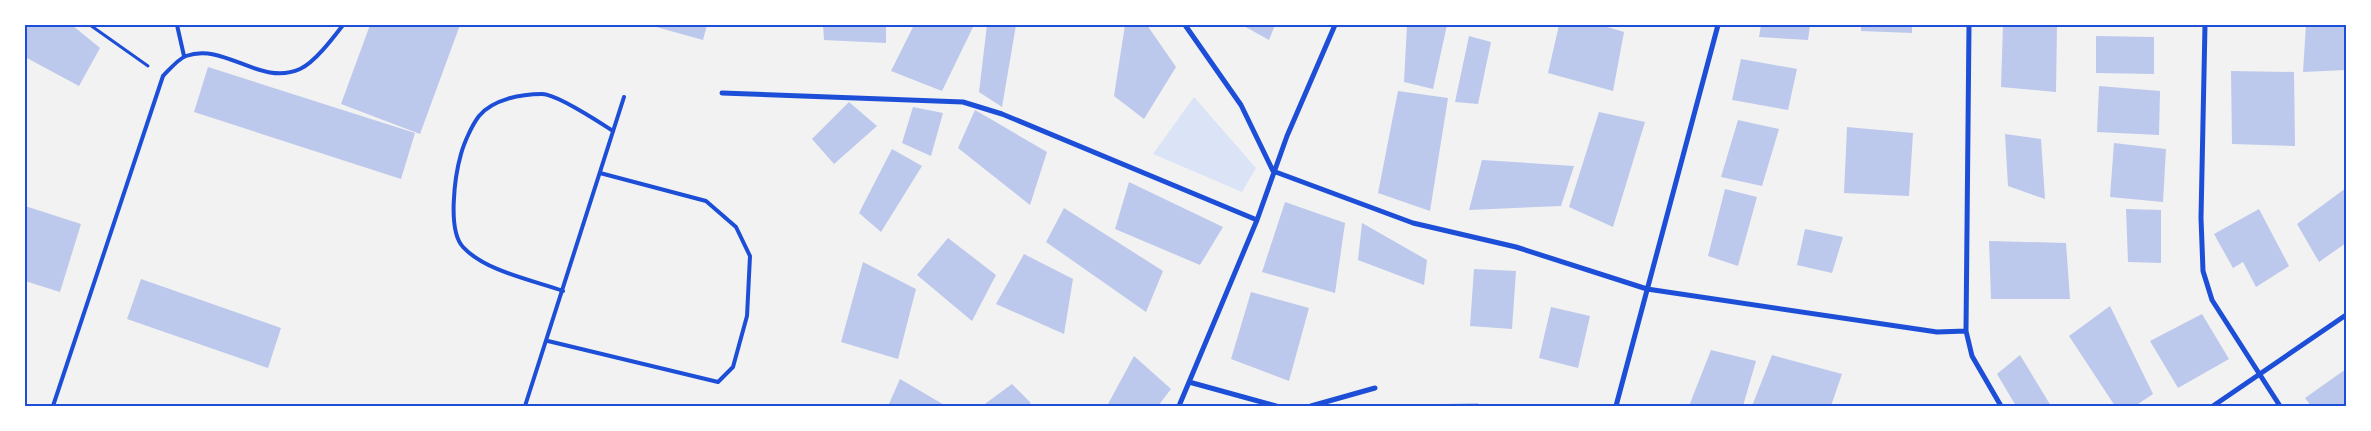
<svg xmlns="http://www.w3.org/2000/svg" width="2371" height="431" viewBox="0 0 2371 431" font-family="'Source Serif 4',serif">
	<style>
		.green { fill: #dbe4f7 }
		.building { fill: #bdc9ec }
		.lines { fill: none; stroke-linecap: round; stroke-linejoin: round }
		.path { stroke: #1d4ed8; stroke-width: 3 }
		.service { stroke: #1d4ed8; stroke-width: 4 }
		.minor { stroke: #1d4ed8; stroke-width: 5 }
		.neatline { fill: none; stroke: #1d4ed8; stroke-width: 2 }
	</style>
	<rect width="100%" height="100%" fill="#f2f2f2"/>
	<path class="green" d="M 1194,97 L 1256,168 L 1242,192 L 1153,154 Z"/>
	<path class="building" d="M 25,25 L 72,25 L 100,48 L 79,86 L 25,57 Z
		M 370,25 L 460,25 L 420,134 L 341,104 Z
		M 649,25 L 707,25 L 703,40 Z
		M 823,25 L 886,25 L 886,43 L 824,40 Z
		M 914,25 L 974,25 L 942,91 L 891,71 Z
		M 987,25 L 1016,25 L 1002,107 L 979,92 Z
		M 1125,25 L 1147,25 L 1176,67 L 1144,119 L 1114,96 Z
		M 1242,25 L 1275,25 L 1269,40 Z
		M 1407,25 L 1447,25 L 1433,89 L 1404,82 Z
		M 1559,25 L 1601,25 L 1624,32 L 1613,91 L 1548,73 Z
		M 1761,25 L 1810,25 L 1808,40 L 1759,37 Z
		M 1861,25 L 1912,25 L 1912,33 L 1861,31 Z
		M 2003,25 L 2057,25 L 2056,92 L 2001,87 Z
		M 2306,25 L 2346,25 L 2346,70 L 2303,72 Z
		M 1469,36 L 1491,42 L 1478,104 L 1455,102 Z
		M 2096,36 L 2154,37 L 2154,74 L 2096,73 Z
		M 1741,59 L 1797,69 L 1788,110 L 1732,100 Z
		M 208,67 L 415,133 L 401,179 L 194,112 Z
		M 2231,71 L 2294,72 L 2295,146 L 2232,144 Z
		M 2099,86 L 2160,91 L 2159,135 L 2097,132 Z
		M 1398,91 L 1448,98 L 1430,211 L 1378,193 Z
		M 849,102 L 877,126 L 834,164 L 812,139 Z
		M 913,107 L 943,113 L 931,156 L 902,143 Z
		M 975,110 L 1047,152 L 1030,205 L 958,148 Z
		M 1599,112 L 1645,122 L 1613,227 L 1569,207 Z
		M 1738,120 L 1779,129 L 1762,186 L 1721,177 Z
		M 1847,127 L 1913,133 L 1909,196 L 1844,193 Z
		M 2005,134 L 2041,139 L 2045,199 L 2008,186 Z
		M 2114,143 L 2166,149 L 2163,202 L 2110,197 Z
		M 892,149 L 922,166 L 881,232 L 859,213 Z
		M 1482,160 L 1574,166 L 1561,206 L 1469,210 Z
		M 1129,182 L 1223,227 L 1200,265 L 1115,229 Z
		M 2346,188 L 2346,243 L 2319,262 L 2297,224 Z
		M 1725,189 L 1757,197 L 1738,266 L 1708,256 Z
		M 1285,202 L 1345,223 L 1335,293 L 1262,272 Z
		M 25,206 L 81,224 L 60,292 L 25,281 Z
		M 1064,208 L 1163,271 L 1146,312 L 1046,242 Z
		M 2126,209 L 2161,210 L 2161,263 L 2128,262 Z
		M 2259,209 L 2289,266 L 2256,287 L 2243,262 L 2233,268 L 2214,234 Z
		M 1362,223 L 1427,260 L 1424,285 L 1358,260 Z
		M 1805,229 L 1843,237 L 1832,273 L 1797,265 Z
		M 948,238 L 996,275 L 972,321 L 917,275 Z
		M 1989,241 L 2066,243 L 2070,299 L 1991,299 Z
		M 1024,254 L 1073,279 L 1064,334 L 996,304 Z
		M 863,262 L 916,289 L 898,359 L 841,342 Z
		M 1474,269 L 1516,271 L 1512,329 L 1470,326 Z
		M 141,279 L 281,328 L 268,368 L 127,319 Z
		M 1251,292 L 1309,308 L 1289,381 L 1231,359 Z
		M 2110,306 L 2153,394 L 2135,406 L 2115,406 L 2069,336 Z
		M 1551,307 L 1590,316 L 1578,368 L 1539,358 Z
		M 2202,314 L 2229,359 L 2178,388 L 2150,341 Z
		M 1711,350 L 1756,361 L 1743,406 L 1689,406 Z
		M 1772,355 L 1842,374 L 1831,406 L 1752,406 Z
		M 2020,355 L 2051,406 L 2016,406 L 1997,374 Z
		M 1134,356 L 1171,389 L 1158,406 L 1107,406 Z
		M 2346,369 L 2346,406 L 2311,406 L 2305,398 Z
		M 900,379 L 946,406 L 888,406 Z
		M 1012,384 L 1031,403 L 1027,406 L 982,406 Z
		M 1478,403 L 1478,406 L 1443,406 L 1443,404 Z"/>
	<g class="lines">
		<path class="path" d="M 90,25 L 148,66"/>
		<path class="service" d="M 177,25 L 184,56
			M 563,291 C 532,280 485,271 463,247 C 447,230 455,175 461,154 C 464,143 472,125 479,116 C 493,99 522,94 542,94 C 557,94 599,122 613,131
			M 548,341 L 718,382 L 733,367 L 747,316 L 750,256 L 736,227 L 706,201 L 600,173
			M 53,406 L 163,76 C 169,70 178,59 186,56 C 225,42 260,87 300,69 C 315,62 333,38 343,25
			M 525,406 L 624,97"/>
		<path class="minor" d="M 1185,25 L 1241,105 L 1273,171 L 1413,223 L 1516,247 L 1647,289 L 1937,332 L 1966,331
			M 1969,25 L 1966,331 L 1972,356 L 2001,406
			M 2205,25 L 2201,218 L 2203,271 L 2212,300 L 2280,406
			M 722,93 L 963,102 L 1002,114 L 1257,220
			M 1189,382 L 1276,406
			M 1179,406 L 1257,220 L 1287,136 L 1335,25
			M 1311,406 L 1375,388
			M 1616,406 L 1718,25
			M 2213,406 L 2346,315"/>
	</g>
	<rect width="2371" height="431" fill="none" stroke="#ffffff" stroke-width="52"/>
	<rect x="26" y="26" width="2319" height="379" class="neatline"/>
</svg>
